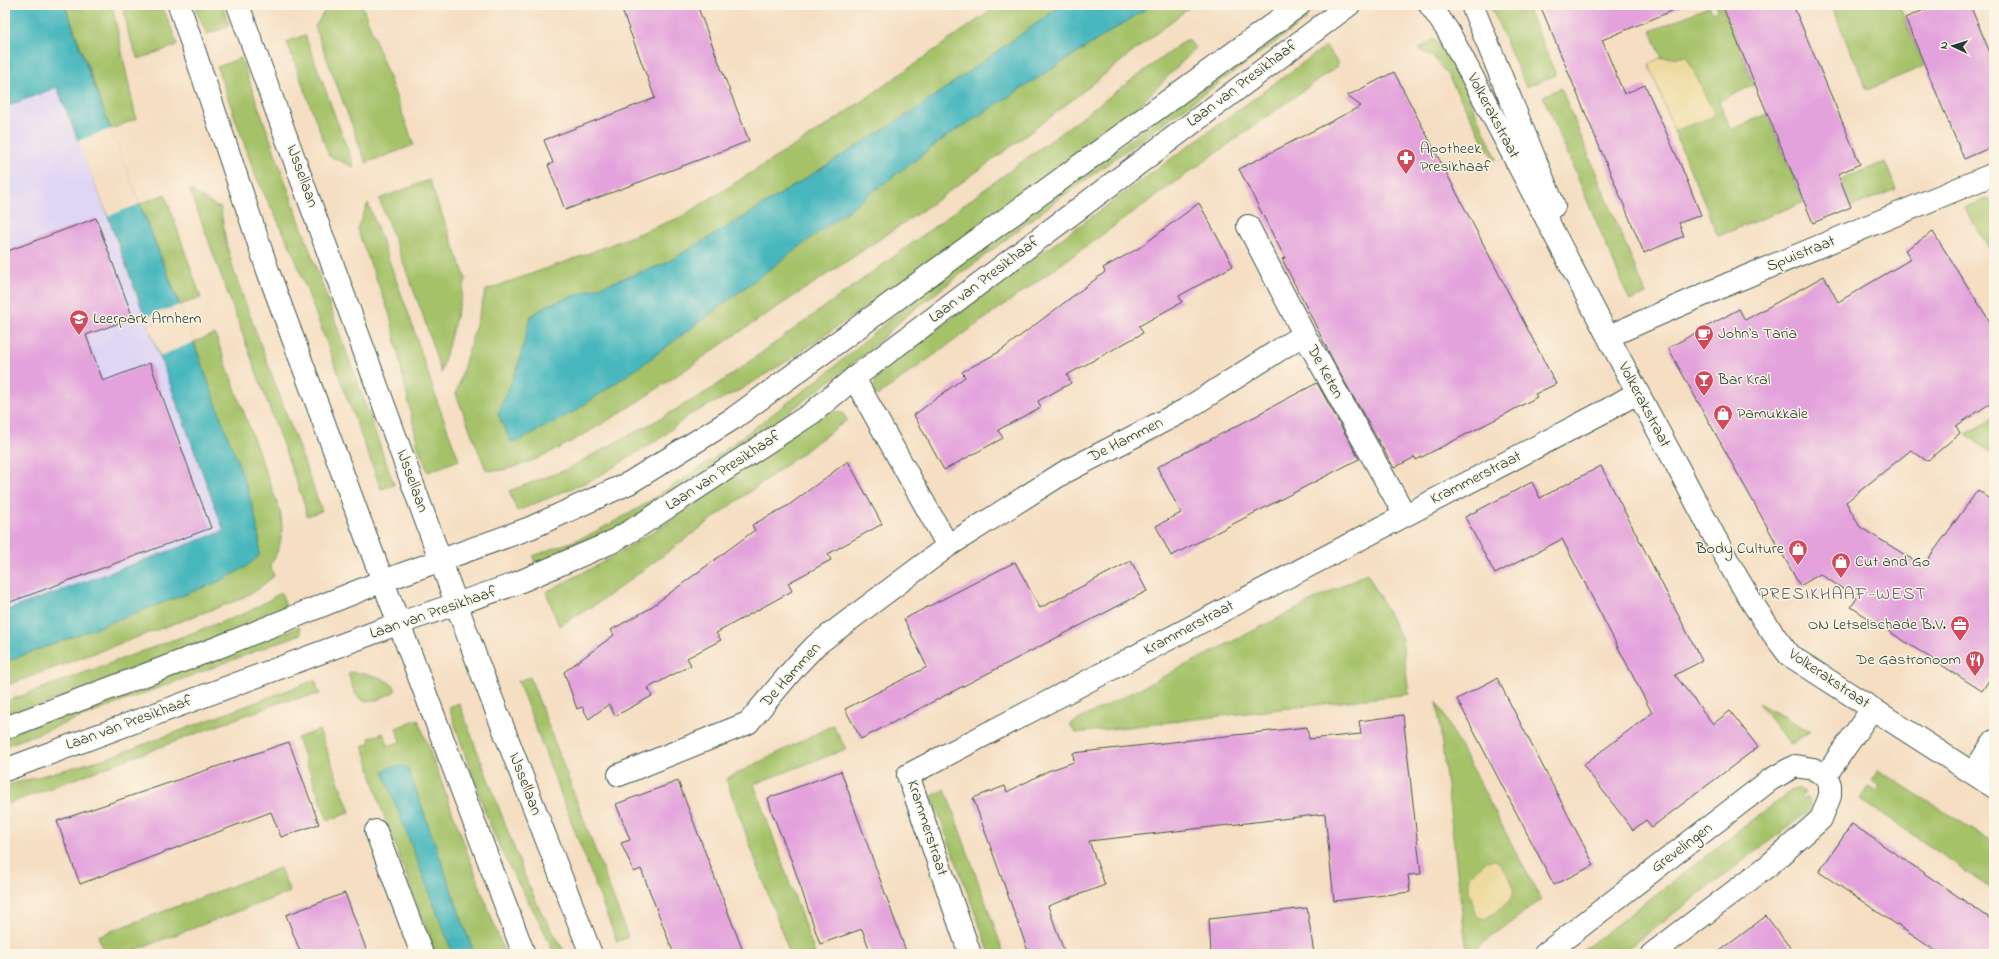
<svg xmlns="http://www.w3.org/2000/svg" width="1999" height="959" viewBox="0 0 1999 959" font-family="'Indie Flower',sans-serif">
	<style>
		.built { fill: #dfd5f5 }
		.green { fill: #a5c269; stroke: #62804e }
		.sand { fill: #eeda9e; stroke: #868c69 }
		.water { fill: #47b7bd; stroke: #337a78 }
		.pier { fill: #f5dec2 }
		.building { fill: #e3a2dc }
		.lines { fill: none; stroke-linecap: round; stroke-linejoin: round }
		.street-casing { stroke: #3f5549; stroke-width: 24 }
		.secondary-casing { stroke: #3f5549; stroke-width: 24 }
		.street { stroke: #fff; stroke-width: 22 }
		.secondary { stroke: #fff; stroke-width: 22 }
		.labels { text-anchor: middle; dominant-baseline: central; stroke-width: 3; stroke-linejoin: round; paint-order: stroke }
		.street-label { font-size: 16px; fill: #1f3d34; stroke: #fcf5e5 }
		.poi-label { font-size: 16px; fill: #1f3d34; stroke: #fcf5e5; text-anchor: start }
		.quarter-label { font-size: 18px; letter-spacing: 1px; fill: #64606f; stroke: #fcf5e5 }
	</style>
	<rect width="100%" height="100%" fill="#fcf5e5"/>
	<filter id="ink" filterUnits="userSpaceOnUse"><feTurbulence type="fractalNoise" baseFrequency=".025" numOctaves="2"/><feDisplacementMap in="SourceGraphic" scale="8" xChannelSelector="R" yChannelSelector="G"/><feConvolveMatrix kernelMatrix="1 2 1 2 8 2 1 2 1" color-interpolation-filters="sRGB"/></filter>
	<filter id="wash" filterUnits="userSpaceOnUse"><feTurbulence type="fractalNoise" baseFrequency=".012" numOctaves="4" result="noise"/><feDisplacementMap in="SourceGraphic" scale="16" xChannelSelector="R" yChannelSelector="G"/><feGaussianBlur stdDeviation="0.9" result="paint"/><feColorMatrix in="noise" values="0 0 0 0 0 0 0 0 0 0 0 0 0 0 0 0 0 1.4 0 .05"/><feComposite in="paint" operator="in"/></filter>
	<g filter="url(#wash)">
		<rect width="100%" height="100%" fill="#f5dec2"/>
		<path class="built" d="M 57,87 L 109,219 L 224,531 L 5,611 L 5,107 Z"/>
		<path class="green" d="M 65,5 L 112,5 L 136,119 L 111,129 Z
			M 123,5 L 162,5 L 177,43 L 175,46 L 138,59 L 129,36 Z
			M 194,5 L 222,5 L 229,24 L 228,27 L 207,34 Z
			M 328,5 L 362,5 L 414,145 L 366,163 L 315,27 Z
			M 999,5 L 1062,5 L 915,110 L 744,217 L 664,264 L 548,305 L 531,316 L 518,366 L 498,414 L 511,442 L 575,411 L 642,365 L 947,136 L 1152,5 L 1192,5 C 1115,66 1039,128 958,185 C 887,236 812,284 738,333 C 694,363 534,481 486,470 L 456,394 L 486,290 L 579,257 L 681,217 L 832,122 Z
			M 1490,5 L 1526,5 L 1556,75 L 1526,87 Z
			M 1716,5 L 1787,5 L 1732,28 L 1754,85 L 1719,101 L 1731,130 L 1767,114 L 1804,202 L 1718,236 L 1674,131 L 1715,116 L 1687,58 L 1662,58 L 1651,31 L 1710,6 L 1712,13 L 1718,10 Z
			M 1831,5 L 1899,5 L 1924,66 L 1867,90 Z
			M 1303,12 L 1307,19 L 1052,204 L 906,316 L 864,355 L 748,443 L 597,541 L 535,563 L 533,556 L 587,536 L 610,524 L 639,508 L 710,461 L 822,377 L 919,295 Z
			M 305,35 L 354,167 L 329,156 L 287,42 Z
			M 1187,39 L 1196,48 L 1128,117 L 926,265 L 795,356 L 740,390 L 689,415 L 662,437 L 594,479 L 517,511 L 509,491 L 565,470 L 663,417 L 713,388 L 903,250 Z
			M 1434,39 L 1446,48 L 1497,159 L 1494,160 L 1447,74 L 1434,58 L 1419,49 Z
			M 1326,46 L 1339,65 L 877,396 C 871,388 876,380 880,371 Z
			M 241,58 L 394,485 L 381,489 L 292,250 L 256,177 L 217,67 Z
			M 1561,88 L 1646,294 L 1630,301 L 1543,96 Z
			M 1885,162 L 1896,189 L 1851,207 L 1840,180 Z
			M 429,180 L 466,279 L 441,373 L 423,315 L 379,199 Z
			M 190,190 L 217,207 L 220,206 L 226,242 L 234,272 L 322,511 L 307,516 L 303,500 Z
			M 165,194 L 201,298 L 180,305 L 140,204 Z
			M 1989,198 L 1994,203 L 1994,256 L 1964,208 Z
			M 368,203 L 410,318 L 438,404 L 459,460 L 428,472 L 418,447 L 390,315 L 357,229 Z
			M 215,334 L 280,511 C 284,531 282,547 270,565 L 274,576 L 257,590 L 238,600 L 5,686 L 5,662 L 218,582 L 246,567 L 260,542 L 253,509 L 194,342 Z
			M 833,411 L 843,413 L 847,420 L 601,601 L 559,626 L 546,592 L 609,559 L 672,520 L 819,413 Z
			M 1994,418 L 1994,455 L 1966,434 Z
			M 1367,573 L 1402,639 L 1409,694 L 1076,733 L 1070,724 Z
			M 281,592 L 286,607 L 250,625 L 5,719 L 5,702 L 246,613 L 271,599 Z
			M 299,627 L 301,634 L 5,746 L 5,736 Z
			M 350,672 C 364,673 388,676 396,690 C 392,694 385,696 379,699 C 357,708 354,691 348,674 Z
			M 530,677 L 628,937 L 617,942 L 518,681 Z
			M 315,680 L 320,694 L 281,702 L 5,805 L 5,786 L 110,757 Z
			M 1437,702 L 1541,900 L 1468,954 L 1467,954 Z
			M 459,703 L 526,879 L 539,908 L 566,954 L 554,954 C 540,916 516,884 500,848 C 480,803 465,753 449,707 Z
			M 1758,703 L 1810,731 L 1790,745 Z
			M 418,719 L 505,954 L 474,954 L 408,768 L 384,772 L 453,954 L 436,954 L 382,811 L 363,745 L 370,744 L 369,738 L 383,733 L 388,746 L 400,742 L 396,728 Z
			M 833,725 L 846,749 L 754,784 L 815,954 L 790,954 L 726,779 Z
			M 319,730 L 350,812 L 328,821 L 297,738 Z
			M 1878,770 L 1994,843 L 1994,890 L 1860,799 L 1868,787 L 1876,791 L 1879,786 L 1872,781 Z
			M 945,789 L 1004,954 L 990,954 L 932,796 Z
			M 1798,789 L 1802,790 L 1805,794 L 1801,797 L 1803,800 L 1808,797 C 1811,802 1812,806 1809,811 L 1620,954 L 1578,954 L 1792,790 Z
			M 280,868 L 290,892 L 124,954 L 104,954 L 98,936 Z"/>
		<path class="sand" d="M 1687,57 L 1715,116 L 1674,131 L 1649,64 L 1660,58 Z
			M 1495,859 C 1523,891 1519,898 1484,919 L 1476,916 L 1469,889 L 1469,876 L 1487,861 Z"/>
		<path class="water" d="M 5,5 L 65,5 C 113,146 174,282 223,423 C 236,460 263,519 259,556 L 246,567 L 218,582 L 5,662 L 5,611 L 224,531 L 109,219 L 57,87 L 5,107 Z
			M 1062,5 L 1152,5 L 947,136 L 642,365 L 575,411 L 520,440 L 511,442 L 498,414 L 518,366 L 531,316 L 548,305 L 664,264 L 744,217 L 915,110 Z
			M 401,766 L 408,768 L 474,954 L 453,954 L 383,772 L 391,767 Z"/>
		<path class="pier" d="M 111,129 L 140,204 L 108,216 L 77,141 Z
			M 180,305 L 194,342 L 160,356 L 145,317 Z"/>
		<g id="blocks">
			<path class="building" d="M 620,5 L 697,5 L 749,141 L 565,210 L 548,165 L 553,163 L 544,140 L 655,98 Z
				M 1540,5 L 1686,5 L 1602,40 L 1624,94 L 1645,85 L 1682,168 L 1701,215 L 1679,223 L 1684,236 L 1644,253 Z
				M 1722,5 L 1793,5 L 1860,164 L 1838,174 L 1851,207 L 1813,223 Z
				M 1936,5 L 1970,5 L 1994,62 L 1994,146 L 1964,159 L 1905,18 Z
				M 1394,72 L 1556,384 L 1535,394 L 1537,397 L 1502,416 L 1416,460 L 1415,457 L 1394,468 L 1339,372 L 1282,259 L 1285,258 L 1239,169 L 1361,106 L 1347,96 Z
				M 1199,203 L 1233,266 L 1179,296 L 1182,302 L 1139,326 L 1143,333 L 1067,375 L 1071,383 L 1038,401 L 1041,407 L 998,430 L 1003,438 L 944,470 L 914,415 L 965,377 L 962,372 L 999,352 L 1105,272 L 1103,268 L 1139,248 Z
				M 96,218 L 133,318 L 86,335 L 103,381 L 150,363 L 211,528 L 5,604 L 5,252 Z
				M 1933,232 L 1994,328 L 1994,401 L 1956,426 L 1960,433 L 1927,461 L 1911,450 L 1846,502 L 1860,527 L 1923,566 L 1978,490 L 1994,502 L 1994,672 L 1982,691 L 1851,607 L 1857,598 L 1820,574 L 1800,586 L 1668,348 L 1739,309 L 1745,320 L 1824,276 L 1838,302 L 1911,259 L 1905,250 Z
				M 1317,383 L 1359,459 L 1171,556 L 1156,526 L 1181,513 L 1157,467 L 1260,414 L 1260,413 Z
				M 848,461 L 882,524 L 828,554 L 831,560 L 788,583 L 792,591 L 716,633 L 721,640 L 687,658 L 691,665 L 648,688 L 652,696 L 615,716 L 609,704 L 589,719 L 582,707 L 577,709 L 564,672 L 614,635 L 611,630 L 647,610 L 755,530 L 752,525 L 789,505 Z
				M 1601,466 L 1702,661 L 1675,675 L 1713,724 L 1730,711 L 1758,747 L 1652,827 L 1646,820 L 1633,830 L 1583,765 L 1652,713 L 1562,539 L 1495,574 L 1465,517 L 1532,482 L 1540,498 Z
				M 1131,561 L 1147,591 L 861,739 L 845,709 L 927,667 L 904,619 L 1015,562 L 1040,608 Z
				M 1497,678 L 1594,865 L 1554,885 L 1457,699 Z
				M 1403,715 L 1421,874 L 1408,875 L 1410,892 L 1334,901 L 1325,814 L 1089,841 L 1105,885 L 1048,906 L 1065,954 L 1029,954 L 973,798 L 1005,786 L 1007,792 L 1048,771 L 1074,762 L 1073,753 L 1307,727 L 1309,739 L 1361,734 L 1359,721 Z
				M 289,742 L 319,824 L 281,837 L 271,812 L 80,884 L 57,821 Z
				M 841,771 L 851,799 L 907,954 L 871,954 L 862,929 L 820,944 L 792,862 L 772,813 L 768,798 Z
				M 678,781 L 718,886 L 744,954 L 674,954 L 641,869 L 634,872 L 621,843 L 630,840 L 616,804 Z
				M 1852,824 L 1994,921 L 1994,954 L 1940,954 L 1819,872 Z
				M 345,893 L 368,954 L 301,954 L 286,915 Z
				M 1307,908 L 1314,954 L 1211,954 L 1209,919 Z
				M 1766,916 L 1795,954 L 1716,954 L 1745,932 Z"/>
		</g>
	</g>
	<g filter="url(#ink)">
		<use href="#blocks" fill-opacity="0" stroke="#3f5549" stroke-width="1"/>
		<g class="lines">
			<defs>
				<path id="street" d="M 1248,226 L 1304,334 L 1405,515
					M 1609,336 L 1733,282 L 1994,174
					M 948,546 L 1063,473 L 1185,410 L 1304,334
					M 1973,773 L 1994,741
					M 619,775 L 748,723 L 796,666 L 816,645 L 948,546 L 854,378
					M 1826,775 L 1872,709
					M 376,831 L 422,954
					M 970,954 L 908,775 L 1607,410 L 1637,393
					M 1545,954 L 1770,780 L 1795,766 L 1813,769 L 1826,775 L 1830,785 L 1830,796 L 1821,819 L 1769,865 L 1652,954"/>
				<path id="secondary" d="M 179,5 L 268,271 L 362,526 L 524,954
					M 238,5 L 479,666 L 591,954
					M 1430,5 L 1448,31 C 1522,170 1593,311 1668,449 C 1706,519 1740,593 1789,655 L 1994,787
					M 1472,5 L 1554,206
					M 5,728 L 219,647 L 383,581 L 530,528 L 629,483 L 734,418 L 1299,5
					M 5,770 L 400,623 L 512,585 L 610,543 L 639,526 L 812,413 L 854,378 L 1349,5"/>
			</defs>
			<use href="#street" class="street-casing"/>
			<use href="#secondary" class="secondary-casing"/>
			<use href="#street" class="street"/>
			<use href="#secondary" class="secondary"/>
		</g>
	</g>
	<defs>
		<symbol id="pharmacy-pin" viewBox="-11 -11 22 30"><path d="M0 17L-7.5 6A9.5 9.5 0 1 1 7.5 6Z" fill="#d1495b" stroke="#fcf5e5"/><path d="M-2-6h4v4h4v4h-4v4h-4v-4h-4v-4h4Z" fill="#fff"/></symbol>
		<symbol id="school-pin" viewBox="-11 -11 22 30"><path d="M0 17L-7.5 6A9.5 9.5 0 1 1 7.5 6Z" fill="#d1495b" stroke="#fcf5e5"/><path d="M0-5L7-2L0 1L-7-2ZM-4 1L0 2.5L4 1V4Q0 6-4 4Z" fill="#fff"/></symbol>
		<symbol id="cafe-pin" viewBox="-11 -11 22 30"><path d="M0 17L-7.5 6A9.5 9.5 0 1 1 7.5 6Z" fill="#d1495b" stroke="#fcf5e5"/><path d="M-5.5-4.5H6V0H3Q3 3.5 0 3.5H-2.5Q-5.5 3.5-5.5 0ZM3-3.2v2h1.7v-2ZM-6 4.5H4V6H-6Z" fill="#fff"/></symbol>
		<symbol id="bar-pin" viewBox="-11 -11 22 30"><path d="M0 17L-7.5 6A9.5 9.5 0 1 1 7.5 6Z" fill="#d1495b" stroke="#fcf5e5"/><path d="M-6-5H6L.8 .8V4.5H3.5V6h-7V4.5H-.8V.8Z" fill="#fff"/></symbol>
		<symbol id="shop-pin" viewBox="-11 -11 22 30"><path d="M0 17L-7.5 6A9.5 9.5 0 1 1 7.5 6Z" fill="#d1495b" stroke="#fcf5e5"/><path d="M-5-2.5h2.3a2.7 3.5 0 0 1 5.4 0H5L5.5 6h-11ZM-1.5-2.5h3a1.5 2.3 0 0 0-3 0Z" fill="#fff"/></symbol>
		<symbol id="office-pin" viewBox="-11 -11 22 30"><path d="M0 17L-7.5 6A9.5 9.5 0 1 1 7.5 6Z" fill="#d1495b" stroke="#fcf5e5"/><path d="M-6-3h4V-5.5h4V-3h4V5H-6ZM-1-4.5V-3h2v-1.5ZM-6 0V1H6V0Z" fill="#fff"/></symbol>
		<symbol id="restaurant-pin" viewBox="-11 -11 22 30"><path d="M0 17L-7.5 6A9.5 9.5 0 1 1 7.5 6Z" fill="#d1495b" stroke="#fcf5e5"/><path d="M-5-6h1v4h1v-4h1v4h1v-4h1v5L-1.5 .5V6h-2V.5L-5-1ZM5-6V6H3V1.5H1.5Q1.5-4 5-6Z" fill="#fff"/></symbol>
	</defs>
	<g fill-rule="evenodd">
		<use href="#pharmacy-pin" x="1395" y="147" width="22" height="30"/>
		<use href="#school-pin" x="68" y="308" width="22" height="30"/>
		<use href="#cafe-pin" x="1693" y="323" width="22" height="30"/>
		<use href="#bar-pin" x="1693" y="369" width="22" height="30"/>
		<use href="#shop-pin" x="1712" y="403" width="22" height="30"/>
		<use href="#shop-pin" x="1787" y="538" width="22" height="30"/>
		<use href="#shop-pin" x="1830" y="551" width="22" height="30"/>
		<use href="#office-pin" x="1949" y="614" width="22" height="30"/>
		<use href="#restaurant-pin" x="1964" y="649" width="22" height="30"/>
	</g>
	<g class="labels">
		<g class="street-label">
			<text transform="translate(1242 84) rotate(-37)">Laan van Presikhaaf</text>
			<text transform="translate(1493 116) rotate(62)">Volkerakstraat</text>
			<text transform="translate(302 176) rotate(70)">IJssellaan</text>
			<text transform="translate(1801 254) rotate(-22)">Spuistraat</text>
			<text transform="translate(984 280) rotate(-37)">Laan van Presikhaaf</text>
			<text transform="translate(1325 372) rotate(61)">De Keten</text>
			<text transform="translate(1644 405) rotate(62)">Volkerakstraat</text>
			<text transform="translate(1126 440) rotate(-27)">De Hammen</text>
			<text transform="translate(723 471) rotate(-33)">Laan van Presikhaaf</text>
			<text transform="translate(1476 478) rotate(-27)">Krammerstraat</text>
			<text transform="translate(412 481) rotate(70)">IJssellaan</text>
			<text transform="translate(433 613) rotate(-19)">Laan van Presikhaaf</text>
			<text transform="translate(1189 628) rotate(-28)">Krammerstraat</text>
			<text transform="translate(791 675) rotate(-48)">De Hammen</text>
			<text transform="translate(1829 679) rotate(34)">Volkerakstraat</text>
			<text transform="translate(129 723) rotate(-20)">Laan van Presikhaaf</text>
			<text transform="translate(525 784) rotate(69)">IJssellaan</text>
			<text transform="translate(927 828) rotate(72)">Krammerstraat</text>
			<text transform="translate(1682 848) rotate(-37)">Grevelingen</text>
		</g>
		<g class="poi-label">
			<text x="1420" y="149">Apotheek<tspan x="1420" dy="18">Presikhaaf</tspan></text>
			<text x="93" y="319">Leerpark Arnhem</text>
			<text x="1718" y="334">John's Taria</text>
			<text x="1718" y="380">Bar Kral</text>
			<text x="1737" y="414">Pamukkale</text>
			<text x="1784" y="549" text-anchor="end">Body Culture</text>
			<text x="1855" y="562">Cut and Go</text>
			<text x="1946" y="625" text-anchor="end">ON Letselschade B.V.</text>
			<text x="1961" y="660" text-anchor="end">De Gastronoom</text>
		</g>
		<g class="quarter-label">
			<text x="1843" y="595">PRESIKHAAF-WEST</text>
		</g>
	</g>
	<rect width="1999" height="959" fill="none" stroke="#fcf5e5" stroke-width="20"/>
	<g transform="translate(1953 46) rotate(274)" stroke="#fcf5e5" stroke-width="3" paint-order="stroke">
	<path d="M0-3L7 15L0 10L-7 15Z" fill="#1f3d34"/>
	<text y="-6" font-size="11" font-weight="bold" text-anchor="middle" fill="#1f3d34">N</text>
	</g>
</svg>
